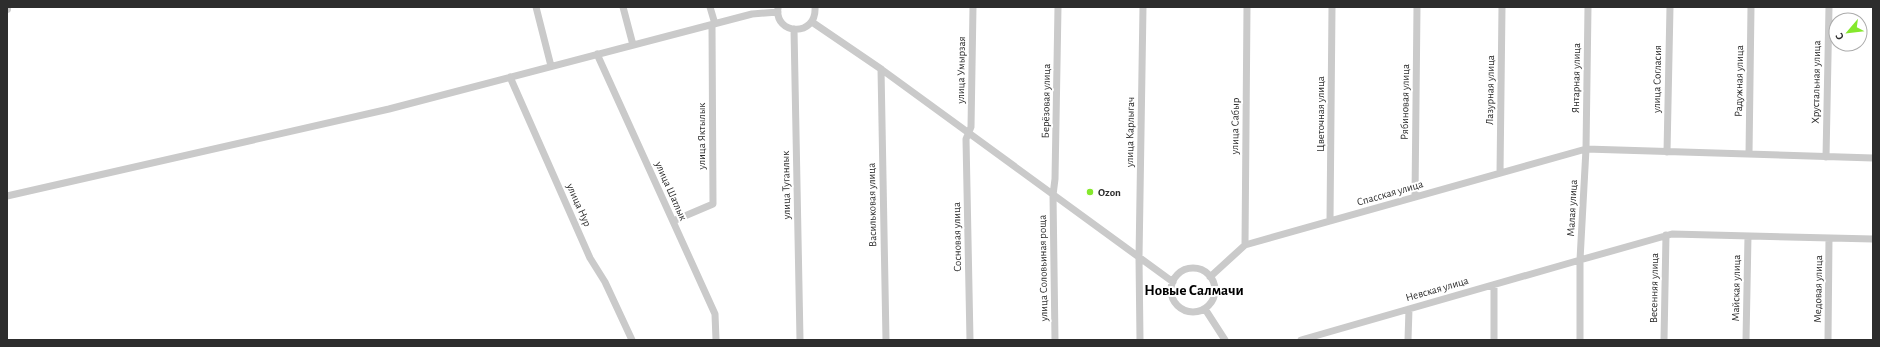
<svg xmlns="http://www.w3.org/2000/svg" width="1880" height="347" viewBox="0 0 1880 347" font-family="'Alegreya Sans',sans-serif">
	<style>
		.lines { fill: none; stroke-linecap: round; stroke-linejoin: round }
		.minor { stroke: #cacaca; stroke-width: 7 }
		.tertiary { stroke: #cacaca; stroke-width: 8 }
		.poi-dot { fill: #85e82c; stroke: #fff; stroke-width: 1.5 }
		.labels { text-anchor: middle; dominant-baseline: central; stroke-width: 4; stroke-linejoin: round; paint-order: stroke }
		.street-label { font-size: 11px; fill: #2d2d2d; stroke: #fff }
		.poi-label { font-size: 11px; font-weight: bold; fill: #2d2d2d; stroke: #fff; text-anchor: start }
		.district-label { font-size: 15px; font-weight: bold; fill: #000; stroke: #fff }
	</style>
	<rect width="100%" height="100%" fill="#fff"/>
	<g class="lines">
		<path class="minor" d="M 536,7 L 551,66
			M 623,7 L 633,45
			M 710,7 L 715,24
			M 778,8 C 774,35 817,38 815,7
			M 812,22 L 881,69 L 1173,282
			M 794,29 L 800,340
			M 597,54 L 715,314 L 716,340
			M 881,69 L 886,340
			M 510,77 L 590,258 L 605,282 L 632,340
			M 1667,152 L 1670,7
			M 1749,154 L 1751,7
			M 1826,157 L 1829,7
			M 1873,158 L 1586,149 L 1580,260 L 1672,234 L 1873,239
			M 1500,173 L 1502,7
			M 7,196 L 389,109 L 752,14 L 778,12
			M 1415,197 L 1417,7
			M 673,221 L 713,204 L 712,25
			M 1330,221 L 1332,7
			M 1245,245 L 1247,7
			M1171 290a22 22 0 1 1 44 0a22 22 0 1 1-44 0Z
			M 1210,277 L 1245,245 L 1586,149 L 1588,7
			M 1205,309 L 1225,340
			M 970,340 L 966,139 L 971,127 L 973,7
			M 1055,340 L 1053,195 L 1055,179 L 1058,7
			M 1140,340 L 1139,258 L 1143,7
			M 1301,340 L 1580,260 L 1580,340
			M 1408,340 L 1409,309
			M 1494,340 L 1494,285
			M 1664,340 L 1666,235
			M 1746,340 L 1748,236
			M 1828,340 L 1829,238"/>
		<path class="tertiary" d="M 7,9 L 7,7"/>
	</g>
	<circle class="poi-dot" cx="1090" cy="192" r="4"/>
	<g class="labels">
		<g class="street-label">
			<text transform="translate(961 70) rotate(-89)">улица Умырзая</text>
			<text transform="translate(1576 78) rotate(-89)">Янтарная улица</text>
			<text transform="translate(1657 79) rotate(-89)">улица Согласия</text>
			<text transform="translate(1739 81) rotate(-89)">Радужная улица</text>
			<text transform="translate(1816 82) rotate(-89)">Хрустальная улица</text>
			<text transform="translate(1490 90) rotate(-89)">Лазурная улица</text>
			<text transform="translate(1046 101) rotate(-89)">Берёзовая улица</text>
			<text transform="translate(1405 102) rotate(-89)">Рябиновая улица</text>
			<text transform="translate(1320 114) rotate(-90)">Цветочная улица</text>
			<text transform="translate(1235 126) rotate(-89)">улица Сабыр</text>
			<text transform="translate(1130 132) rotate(-89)">улица Карлыгач</text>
			<text transform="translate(701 136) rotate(-90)">улица Яктылык</text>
			<text transform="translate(786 185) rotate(-91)">улица Туганлык</text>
			<text transform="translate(671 191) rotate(66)">улица Шатлык</text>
			<text transform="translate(1390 193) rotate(-16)">Спасская улица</text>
			<text transform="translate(579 205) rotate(66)">улица Нур</text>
			<text transform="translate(872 205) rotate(-91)">Васильковая улица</text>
			<text transform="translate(1572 208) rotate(-87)">Малая улица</text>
			<text transform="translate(957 237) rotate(-91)">Сосновая улица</text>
			<text transform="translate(1043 268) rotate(-91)">улица Соловьиная роща</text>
			<text transform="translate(1654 288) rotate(-89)">Весенняя улица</text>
			<text transform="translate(1736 288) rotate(-89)">Майская улица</text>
			<text transform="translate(1437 289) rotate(-16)">Невская улица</text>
			<text transform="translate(1818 289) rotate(-89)">Медовая улица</text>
		</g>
		<g class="poi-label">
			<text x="1098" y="192">Ozon</text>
		</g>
		<g class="district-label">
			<text x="1194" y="290">Новые Салмачи</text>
		</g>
	</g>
	<rect width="1880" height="347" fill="none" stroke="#2d2d2d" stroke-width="16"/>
	<g transform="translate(1848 32) rotate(242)"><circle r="19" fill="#ffffff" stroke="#ababab"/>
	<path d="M0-3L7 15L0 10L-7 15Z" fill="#85e82c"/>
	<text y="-6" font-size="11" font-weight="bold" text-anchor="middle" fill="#2d2d2d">С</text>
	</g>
</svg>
